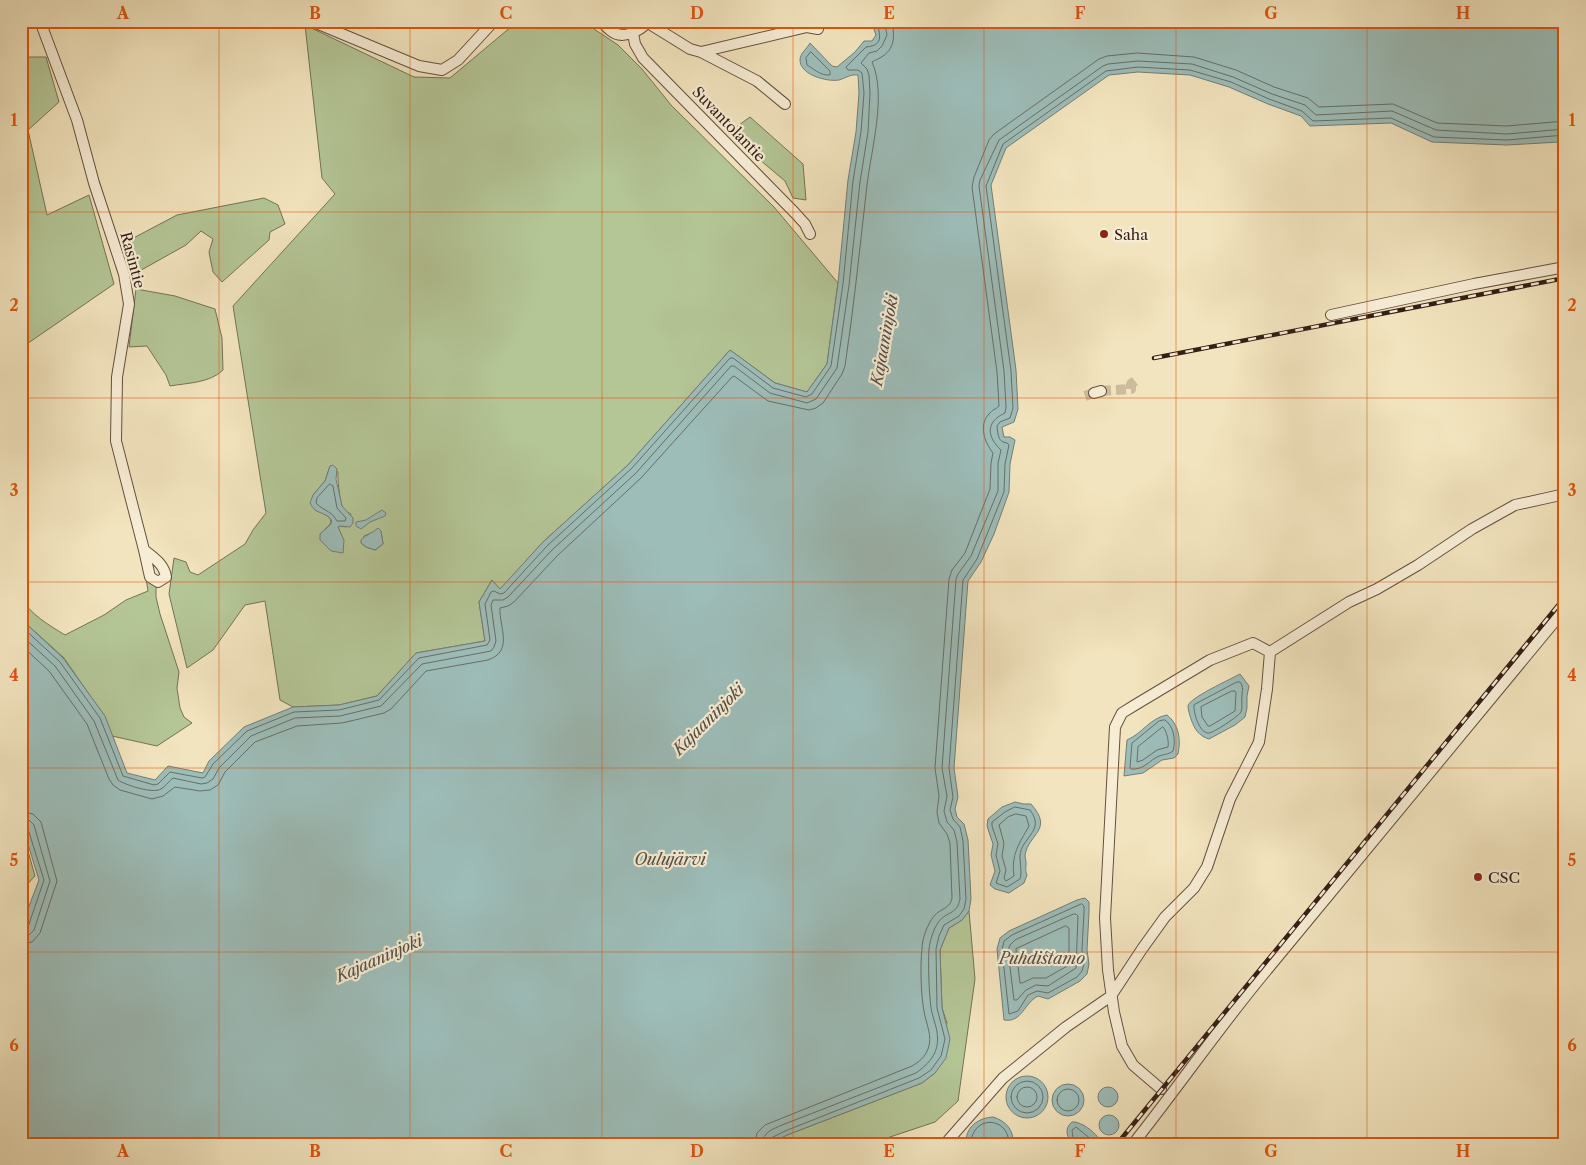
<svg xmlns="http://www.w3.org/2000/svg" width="1586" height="1165" viewBox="0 0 1586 1165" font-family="'Libre Caslon Text',serif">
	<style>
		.green { fill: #b4c596; stroke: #747256; fill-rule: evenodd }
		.water { fill: #9dbdb9; stroke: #737d77 }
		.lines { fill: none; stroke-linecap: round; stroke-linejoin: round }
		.shore { stroke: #686e67; stroke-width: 1 }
		.minor-tunnel { stroke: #ccbc9c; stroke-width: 10; stroke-dasharray: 10 5; stroke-linecap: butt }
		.minor-casing { stroke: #64503f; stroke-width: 12 }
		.minor { stroke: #f7edd5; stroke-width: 10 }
		.rail-casing { stroke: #341e15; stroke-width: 4.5 }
		.rail { stroke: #f7edd5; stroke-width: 2.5; stroke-dasharray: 8; stroke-linecap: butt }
		.grid { fill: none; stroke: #df560c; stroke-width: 1; stroke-opacity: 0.55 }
		.poi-dot { fill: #8f2418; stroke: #f7edd5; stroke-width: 2 }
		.labels { text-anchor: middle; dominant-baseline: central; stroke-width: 4.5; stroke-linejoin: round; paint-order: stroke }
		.street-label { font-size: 15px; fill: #341e15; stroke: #f7edd5 }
		.poi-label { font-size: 15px; fill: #341e15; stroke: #f7edd5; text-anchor: start }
		.water-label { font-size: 16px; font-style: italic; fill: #544e46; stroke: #f7edd5 }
		.neatline { fill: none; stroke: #df560c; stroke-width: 2 }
		.grid-label { font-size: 16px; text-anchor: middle; font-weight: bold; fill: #df560c }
	</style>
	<rect width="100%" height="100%" fill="#f2e4be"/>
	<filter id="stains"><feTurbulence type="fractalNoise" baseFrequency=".004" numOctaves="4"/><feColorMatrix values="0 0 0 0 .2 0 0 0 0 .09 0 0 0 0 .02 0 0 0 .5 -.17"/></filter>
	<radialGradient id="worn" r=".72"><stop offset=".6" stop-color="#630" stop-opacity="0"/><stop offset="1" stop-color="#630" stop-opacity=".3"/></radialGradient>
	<path class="green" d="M 518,21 L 582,21 L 618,45 L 642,69 L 671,105 L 774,207 L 838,283 L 827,364 L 807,392 L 775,383 L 730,350 L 628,465 L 543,542 L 500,590 L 492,580 L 479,602 L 485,641 L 416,653 L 377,696 L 339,705 L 293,707 L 280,700 L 265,601 L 245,605 L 213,650 L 187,668 L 169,594 L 174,558 L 186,562 L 190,572 L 198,575 L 245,544 L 253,530 L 266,513 L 233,306 L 335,194 L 322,178 L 305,25 L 414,77 L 450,78 ZM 330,466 L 338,472 C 337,477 340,501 342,506 C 343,510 347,512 351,514 L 346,527 L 340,526 L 338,527 L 341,534 L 325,529 C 339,519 324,514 315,510 L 313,495 L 325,481 ZM 381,531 L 383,544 L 375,550 L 366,547 L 361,543 L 364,536 L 374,532 Z
		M 21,57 L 46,57 L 59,102 L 28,130 L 47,215 L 89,195 L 114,284 L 21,348 Z
		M 750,117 L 803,164 L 806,200 L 793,198 L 785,181 L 728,133 Z
		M 264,198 L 278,205 L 285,224 L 270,232 L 269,240 L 222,282 L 213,272 L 209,252 L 213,239 L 201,231 L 186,245 L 136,273 L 130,246 L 124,243 L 177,215 Z
		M 136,289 L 175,296 L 215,309 L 222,338 L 223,370 C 210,383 187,383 170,386 L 166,375 L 147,346 L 129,347 Z
		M 145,572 L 156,584 L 156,597 L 160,614 L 179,672 L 177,688 L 180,708 L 184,717 L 192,723 L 157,746 L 112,736 L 104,716 L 64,658 L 21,619 L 21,598 C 31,615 49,625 65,635 L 104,615 L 126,600 L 148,591 Z
		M 21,826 L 35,876 L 21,891 Z
		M 969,911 L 975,979 L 958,1101 L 935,1122 L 869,1144 L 769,1144 L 787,1135 L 922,1083 L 935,1073 L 947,1023 L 942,1008 L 940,950 L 949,928 L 962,920 Z"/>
	<path class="water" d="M 874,21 L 1565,21 L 1565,139 L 1560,142 L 1507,145 L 1432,142 L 1391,123 L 1310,126 L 1301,116 L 1268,104 L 1229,87 L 1190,75 L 1138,72 L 1109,75 L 1006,148 L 991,185 L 1016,370 L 1018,409 L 1014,422 L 1002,427 L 1004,437 L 1010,437 L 1015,440 L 1010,464 L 1009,492 L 994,534 L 981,562 L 968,581 L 954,768 L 958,797 L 955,809 L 957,817 L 964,824 L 968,840 L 971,899 L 969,911 L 962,920 L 949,928 L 940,950 L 942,1008 L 950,1039 L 946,1058 L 935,1073 L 922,1083 L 787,1135 L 769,1144 L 21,1144 L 21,935 L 26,914 L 39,880 L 21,822 L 21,619 L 63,658 L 105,716 L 127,773 L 155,780 L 168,766 L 203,773 L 209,761 L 244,727 L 293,707 L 339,705 L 377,696 L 416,653 L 485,641 L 479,602 L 492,580 L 500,589 L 543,542 L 628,465 L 730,350 L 775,383 L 807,392 L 827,364 L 838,283 L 848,180 L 856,132 L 859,93 L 858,75 C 850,74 846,78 839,80 C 827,82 800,75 800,60 C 800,53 807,49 810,43 L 832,66 L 837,67 L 855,52 L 864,41 L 872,41 L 876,35 L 872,24 Z
		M 333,465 L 337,469 L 336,479 L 342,506 L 353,518 L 353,523 L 350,527 L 340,526 L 338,527 L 344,540 L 343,553 L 331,551 L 320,540 L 320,534 C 323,531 327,528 330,525 C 337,517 319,513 315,510 C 313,508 311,505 310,503 L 313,495 L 325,481 L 330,466 Z
		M 382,510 L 386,513 L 385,516 L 370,522 L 361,529 L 356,526 L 356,522 L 366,520 Z
		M 378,528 L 381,531 L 383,544 L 375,550 L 366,547 L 361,543 L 361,540 C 365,535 373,533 378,528 Z
		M 1240,674 L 1249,686 L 1247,696 L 1247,708 L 1245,717 L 1235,725 L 1209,739 C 1202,737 1196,732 1193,724 C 1191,720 1188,710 1188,706 C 1189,698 1231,679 1240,674 Z
		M 1167,715 C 1179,725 1181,739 1178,754 L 1174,758 L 1162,760 L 1143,773 L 1124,776 L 1127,740 C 1143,733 1150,718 1167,715 Z
		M 1015,802 L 1024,804 L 1031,804 C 1054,830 1029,833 1025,855 C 1025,859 1026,859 1026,863 C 1026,869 1025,870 1027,875 L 1024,883 L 1009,893 L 995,889 L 990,885 L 995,871 L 991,855 L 993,844 L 987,826 L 988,819 L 1002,807 Z
		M 1085,898 L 1089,902 L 1089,912 L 1087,950 L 1089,964 L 1087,974 L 1080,981 L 1048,999 L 1038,996 C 1024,1003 1022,1023 1004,1020 L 997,949 L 1000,938 L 1009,931 L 1077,900 Z
		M1006 1097a21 21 0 1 1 42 0a21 21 0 1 1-42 0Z
		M1052 1100a16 16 0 1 1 32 0a16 16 0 1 1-32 0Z
		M1098 1097a10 10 0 1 1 20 0a10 10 0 1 1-20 0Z
		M1099 1125a10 10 0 1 1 20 0a10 10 0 1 1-20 0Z
		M 993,1117 C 1006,1121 1014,1130 1013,1144 L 966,1144 C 965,1127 978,1118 993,1117 Z
		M 1072,1122 C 1082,1121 1099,1135 1102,1144 L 1055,1144 L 1056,1140 L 1060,1138 L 1069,1139 C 1066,1132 1066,1127 1072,1122 Z"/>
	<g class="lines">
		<path class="shore" d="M 811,52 L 830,71 L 830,75 C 821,76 814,69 807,65 L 806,58 Z
			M 330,484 L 333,486 L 337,508 L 346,518 L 345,521 L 337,521 C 332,511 322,510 316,503 L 317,498 Z
			M 21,626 L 60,662 L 100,718 L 123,776 L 154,785 L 158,784 L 170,772 L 202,778 L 205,777 L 213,764 L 247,731 L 294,712 L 339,710 L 379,700 L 419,658 L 487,645 L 490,640 L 485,604 L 491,592 L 494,591 L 500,594 L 504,593 L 547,546 L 632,468 L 730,358 L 733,358 L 773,388 L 806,397 L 812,394 L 831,366 L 843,284 L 853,181 L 861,132 L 864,93 L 862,73 L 858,70 L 848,70 L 846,67 L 866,47 C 886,45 878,34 878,21
			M 21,635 L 55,666 L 94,721 L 118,780 C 125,785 153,794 161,789 C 165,787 168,782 173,778 L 201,784 L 207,783 L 213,779 L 219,768 L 251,736 L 295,718 L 340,716 L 381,706 L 422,664 L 491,651 L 494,647 L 496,641 L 491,605 L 493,600 L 503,600 L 508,597 L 552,550 L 636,473 L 731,366 L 734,366 L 770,393 L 807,403 L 816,399 L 837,368 L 849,285 L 860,182 L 868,132 L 870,93 L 869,75 L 867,69 L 861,63 L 869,53 L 877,51 L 882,46 L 887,35 L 884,21
			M 21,645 L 49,671 L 87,724 L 109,779 L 113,785 L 120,790 L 152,799 L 163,796 L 175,787 L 200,791 L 210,790 L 218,785 L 225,772 L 255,742 L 297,726 L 342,723 L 384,713 L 391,709 L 426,671 L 488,660 C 514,651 499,627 500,608 L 508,606 L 514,602 L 557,556 L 641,478 L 732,377 L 734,376 L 768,401 L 809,410 L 816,408 L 823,403 L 842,374 L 845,366 C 854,306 860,246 867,185 C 871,150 887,95 872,62 C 875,60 879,59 883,56 C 896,47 894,34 892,21
			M 1237,682 L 1240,682 C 1244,688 1242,690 1242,696 C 1241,702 1243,707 1241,712 C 1239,716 1213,733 1209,733 C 1199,734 1193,711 1194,705 Z
			M 1232,691 L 1235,691 L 1236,693 L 1235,711 L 1210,726 L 1208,726 L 1202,717 L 1201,707 Z
			M 1165,720 C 1174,726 1176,741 1173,751 C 1168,755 1163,754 1157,757 C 1148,762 1143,770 1131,769 L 1130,767 L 1132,743 L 1159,721 Z
			M 1163,727 C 1167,731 1169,742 1168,747 L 1157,750 L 1143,760 L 1137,762 L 1138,747 Z
			M 1015,807 L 1030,810 C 1046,831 1021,837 1020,856 C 1020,864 1022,872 1020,879 L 1007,887 L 996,883 L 1000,871 L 996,855 L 998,844 L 992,826 L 992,822 L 1005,812 Z
			M 21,811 L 33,814 L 41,822 L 57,881 L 40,933 L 32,942 L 21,944
			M 1016,814 L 1026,816 L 1029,826 C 1019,844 1011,854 1014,876 L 1006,881 L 1004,878 L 1006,870 L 1002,856 L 1004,843 L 999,825 L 1008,817 Z
			M 21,818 L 29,820 L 34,825 L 50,881 L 34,930 L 29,935 L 21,937
			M 21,825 L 26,825 L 28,829 L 44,880 L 28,927 L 26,930 L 21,930
			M 1082,904 L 1084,906 L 1084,912 L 1082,950 L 1084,964 L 1082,971 L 1077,977 L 1048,993 L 1037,991 L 1028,995 L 1018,1011 L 1009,1014 L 1002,950 L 1004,941 L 1012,935 Z
			M 1074,914 L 1076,914 L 1078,916 L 1076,968 L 1048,986 L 1036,985 L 1026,990 L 1017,1000 L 1014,1000 L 1008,951 L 1010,945 L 1015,940 Z
			M 1066,926 L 1069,928 L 1069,965 L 1046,978 L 1033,978 L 1022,983 L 1020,983 L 1016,949 Z
			M1011 1097a16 16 0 1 1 32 0a16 16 0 1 1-32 0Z
			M1017 1097a10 10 0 1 1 20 0a10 10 0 1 1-20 0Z
			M1057 1100a11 11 0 1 1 22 0a11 11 0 1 1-22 0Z
			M 755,1144 L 757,1133 L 765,1125 L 912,1066 C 919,1062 925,1057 928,1049 C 933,1036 926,1024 924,1011 C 921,996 920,965 922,949 C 922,939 927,925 934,916 C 940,909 951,908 952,898 L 950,843 L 947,834 L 939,823 L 937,812 L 939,796 L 935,768 L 949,579 L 952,570 L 965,553 L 990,489 L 991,463 L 993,453 C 985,443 978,425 989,414 C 992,410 996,409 999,406 L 997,372 L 972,187 L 974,177 L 989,140 L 994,134 L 1099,59 L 1107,56 L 1137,53 L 1194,57 L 1236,70 L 1274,87 L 1308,98 L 1319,107 L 1393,104 L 1437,123 L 1507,126 L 1565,121
			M 762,1144 C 763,1132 773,1129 782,1125 L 916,1073 C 934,1060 941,1048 936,1027 C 934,1020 932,1014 931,1008 C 929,992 928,965 929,949 C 930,940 934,927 940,920 C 949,911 957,914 960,899 L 957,842 L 954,830 L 947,822 L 944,811 L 947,796 L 942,768 L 956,579 L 958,574 L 971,556 L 998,491 L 998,463 L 1001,450 C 987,437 985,422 1005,413 L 1006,407 L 1004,371 L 979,186 L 980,180 L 999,140 L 1103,66 L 1108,64 L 1138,61 L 1192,64 L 1233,77 L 1272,94 L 1305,105 L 1316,115 L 1392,111 L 1436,130 L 1507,134 L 1565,129
			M 768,1144 L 771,1138 L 785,1131 L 919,1078 L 931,1070 L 941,1056 L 945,1039 L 937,1008 L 936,949 L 939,936 L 944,925 L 959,916 L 964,909 L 966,899 L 963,841 L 960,827 L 953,819 L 950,810 L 953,797 L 949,768 L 963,580 L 977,559 L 1004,492 L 1005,464 L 1009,445 L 1007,443 C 998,442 998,435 997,426 L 1000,422 L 1010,418 L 1013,408 L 1011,371 L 986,186 L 1003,144 L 1106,71 L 1138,67 L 1190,70 L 1231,82 L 1269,99 L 1302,111 L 1313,121 L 1391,118 L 1434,137 L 1507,140 L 1565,135
			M 971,1144 C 971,1115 1009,1115 1009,1144
			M 1060,1144 C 1072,1141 1074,1145 1072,1130 L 1076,1127 L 1097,1144"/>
		<path class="minor-tunnel" d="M 1101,391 L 1131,389 L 1131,384 L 1135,381
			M 1085,396 L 1094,393"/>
		<defs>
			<path id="minor" d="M 40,21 L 77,120 L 94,183 L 124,274 L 129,304 L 117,377 L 116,441 L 144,550 L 150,577 L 158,582 L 166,577 C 164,564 154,558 144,550
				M 311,21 L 419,66 L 442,70 L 458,60 L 494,21
				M 601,21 C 604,24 607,28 610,30 C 622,41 640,31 649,21
				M 648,23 L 690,49 L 701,52 L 807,27 L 818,29
				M 633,33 L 635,44 L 643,58 L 795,213 L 805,224 L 810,234
				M 701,52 L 757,81 L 785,104
				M 1331,315 L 1474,284 L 1565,267
				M 1094,393 L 1101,391
				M 1270,652 L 1349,602 L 1377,589 L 1418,565 L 1472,529 L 1515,505 L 1565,494
				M 945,1144 L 1003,1078 L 1066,1027 L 1111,996 L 1142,949 L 1165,917 L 1194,888 L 1207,867 L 1230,799 L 1259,742 L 1267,689 L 1270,652 L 1253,643 L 1210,660 L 1135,705 L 1122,713 L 1115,727 L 1105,918 L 1108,970 L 1114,1012 L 1122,1046 L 1133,1065 L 1161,1089
				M 1133,1144 C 1175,1091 1214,1035 1257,982 L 1565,609"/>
		</defs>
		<use href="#minor" class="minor-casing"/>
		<use href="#minor" class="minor"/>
		<defs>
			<path id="rail" d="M 1154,358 L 1565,278
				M 1117,1144 L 1565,597"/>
		</defs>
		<use href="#rail" class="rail-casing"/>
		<use href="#rail" class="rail"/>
	</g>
	<path class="grid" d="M 219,21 L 219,1144M 410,21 L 410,1144M 602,21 L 602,1144M 793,21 L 793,1144M 984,21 L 984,1144M 1176,21 L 1176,1144M 1367,21 L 1367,1144M 21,212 L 1565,212M 21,398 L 1565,398M 21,582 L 1565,582M 21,768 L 1565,768M 21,952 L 1565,952"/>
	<g class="poi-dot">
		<circle cx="1104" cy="234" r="5"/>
		<circle cx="1478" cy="877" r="5"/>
	</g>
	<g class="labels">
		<g class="street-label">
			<text transform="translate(729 124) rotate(46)">Suvantolantie</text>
			<text transform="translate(133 260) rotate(75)">Rasintie</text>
		</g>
		<g class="poi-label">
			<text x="1114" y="234">Saha</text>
			<text x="1488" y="877">CSC</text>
		</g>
		<g class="water-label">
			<text transform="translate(884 340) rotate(-80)">Kajaaninjoki</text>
			<text transform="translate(708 719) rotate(-45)">Kajaaninjoki</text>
			<text x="670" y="859">Oulujärvi</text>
			<text transform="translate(379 958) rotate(-24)">Kajaaninjoki</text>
			<text x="1042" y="958">Puhdistamo</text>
		</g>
	</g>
	<rect width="1586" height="1165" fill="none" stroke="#f2e4be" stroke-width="55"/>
	<rect x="28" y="28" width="1530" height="1110" class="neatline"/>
	<g class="grid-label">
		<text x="123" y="19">A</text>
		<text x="315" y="19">B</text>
		<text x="506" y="19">C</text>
		<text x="697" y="19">D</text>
		<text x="889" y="19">E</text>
		<text x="1080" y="19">F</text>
		<text x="1271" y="19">G</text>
		<text x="1463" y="19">H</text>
		<text x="14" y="126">1</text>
		<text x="1572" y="126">1</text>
		<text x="14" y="311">2</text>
		<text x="1572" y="311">2</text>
		<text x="14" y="496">3</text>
		<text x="1572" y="496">3</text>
		<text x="14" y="681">4</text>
		<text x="1572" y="681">4</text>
		<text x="14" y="866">5</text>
		<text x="1572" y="866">5</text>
		<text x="14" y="1051">6</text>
		<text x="1572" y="1051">6</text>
		<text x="123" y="1157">A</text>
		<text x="315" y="1157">B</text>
		<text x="506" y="1157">C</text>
		<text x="697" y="1157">D</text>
		<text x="889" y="1157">E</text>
		<text x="1080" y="1157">F</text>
		<text x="1271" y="1157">G</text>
		<text x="1463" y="1157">H</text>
	</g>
	<rect width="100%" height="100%" filter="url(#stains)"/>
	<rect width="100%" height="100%" fill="url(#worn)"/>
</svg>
